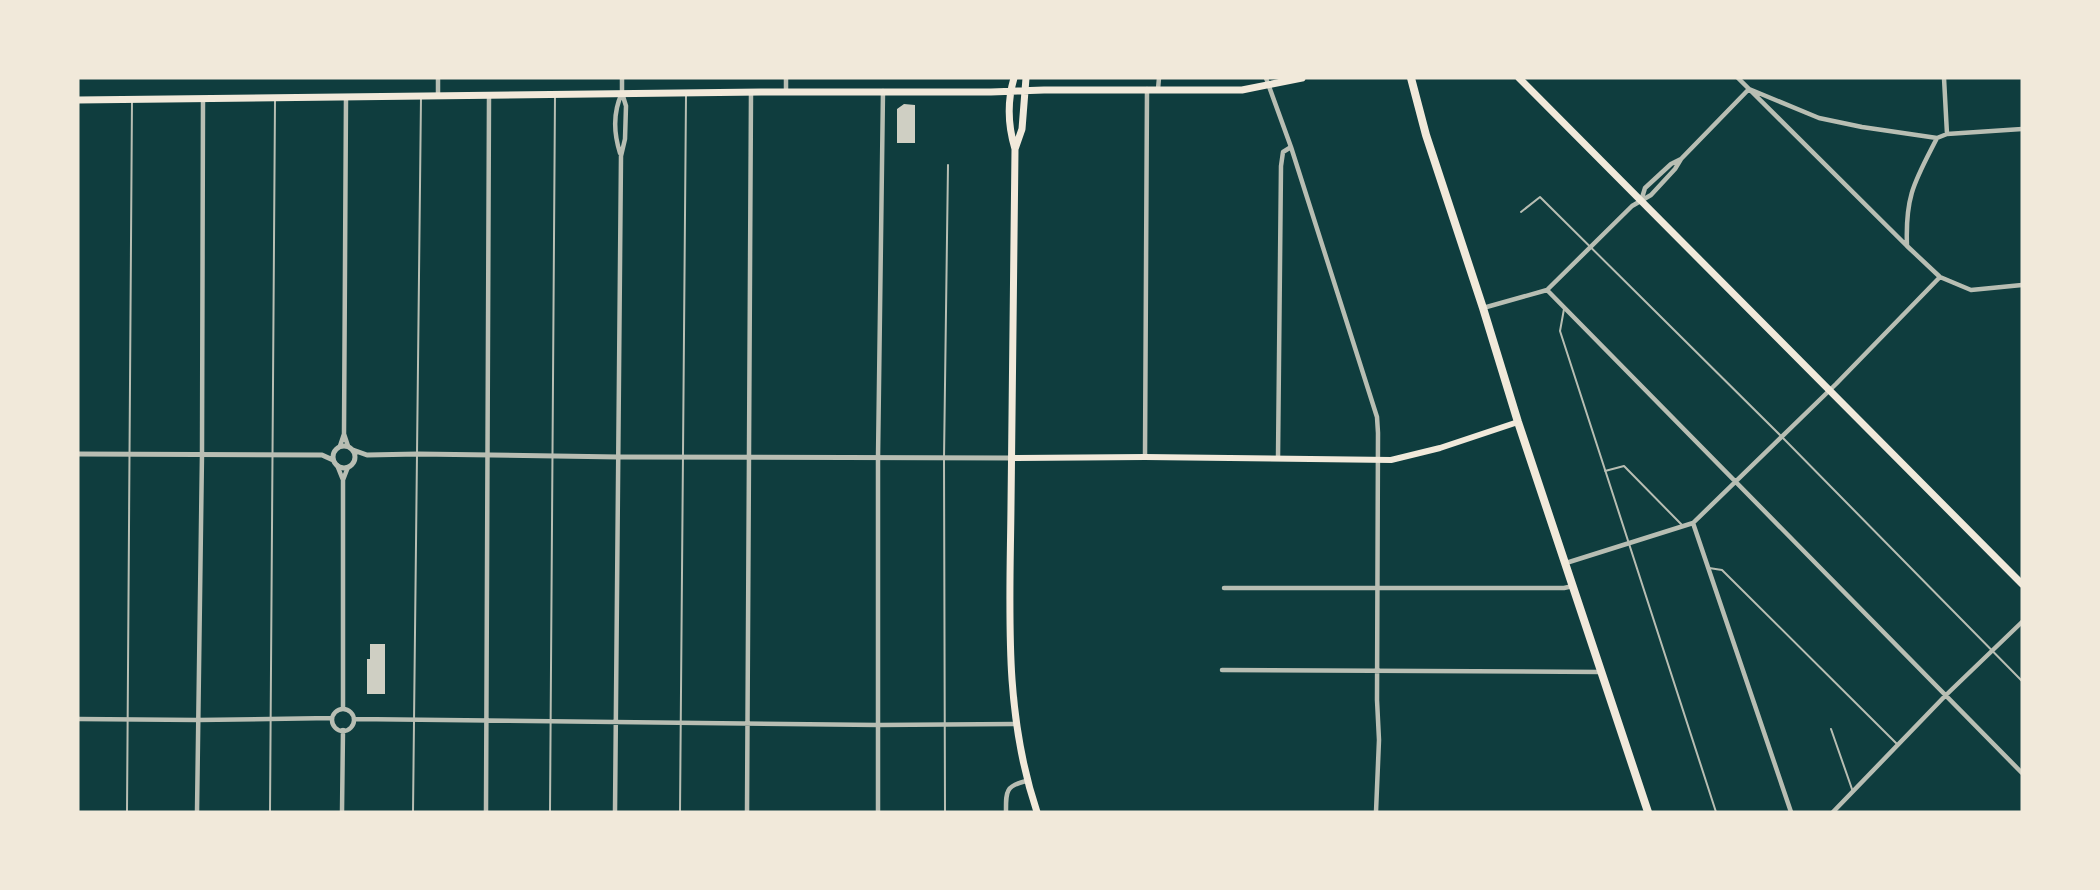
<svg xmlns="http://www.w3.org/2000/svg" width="2100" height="890" viewBox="0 0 2100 890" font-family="Figtree,sans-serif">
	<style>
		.building { fill: #cfcfc3 }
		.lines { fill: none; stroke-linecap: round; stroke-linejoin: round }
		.service { stroke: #b8beb3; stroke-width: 2 }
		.minor { stroke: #b8beb3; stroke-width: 4.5 }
		.tertiary { stroke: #b8beb3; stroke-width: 5 }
		.secondary { stroke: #f1e9da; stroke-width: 6 }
		.primary { stroke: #f1e9da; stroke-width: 7 }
		.trunk { stroke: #f1e9da; stroke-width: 8 }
	</style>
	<rect width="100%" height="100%" fill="#0f3d3e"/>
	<path class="building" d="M 904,104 L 915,105 L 915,143 L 897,143 L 897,109 Z
		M 370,644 L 385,644 L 385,694 L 367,694 L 367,659 L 370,659 Z"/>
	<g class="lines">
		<path class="service" d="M 1521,212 L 1540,197 L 1781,436 L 2022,681
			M 1564,309 L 1560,331 L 1716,812
			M 1605,471 L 1624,466 L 1682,525
			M 1709,568 L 1722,570 L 1898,745
			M 1831,729 L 1853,792
			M 127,812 L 132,100
			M 270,812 L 275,101
			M 413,812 L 421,97
			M 550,812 L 555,95
			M 680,812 L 686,96
			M 945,812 L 944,458 L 948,165"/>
		<path class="minor" d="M 1266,78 L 1291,147 L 1377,417 L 1378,433 L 1377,700 L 1379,740 L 1376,812
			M 1738,78 L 1907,246
			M 1944,78 L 1947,134
			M 1158,89 L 1159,78
			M 1749,89 L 1819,118 L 1862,127 L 1937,138 L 1947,134 L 2022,129
			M 786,92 L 786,78
			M 438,96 L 438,78
			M 346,97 L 344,434 L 348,446
			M 1937,138 C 1915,181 1905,195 1907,246 L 1940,277 L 1971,290 L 2022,285
			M 620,153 C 614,134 613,112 622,93
			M 1641,201 L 1645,188 L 1671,164 L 1681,159
			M 1547,290 L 2022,773
			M 1483,308 L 1547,290 L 1632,206 L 1651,195 L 1675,169 L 1681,159 L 1749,89
			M 340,446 L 344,434
			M 1145,457 L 1147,89
			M 1278,458 L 1281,166 L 1283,152 L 1291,147
			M 337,465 L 343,480
			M 1693,523 L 1791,812
			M 1566,563 L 1693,523 L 1836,384 L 1940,277
			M 1224,588 L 1564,588 L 1573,586
			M 1222,670 L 1602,672
			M 343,709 L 343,480 L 348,467
			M332 720a11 11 0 1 1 22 0a11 11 0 1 1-22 0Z
			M 78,719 L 198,720 L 332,718
			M 354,719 L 878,725 L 1015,724
			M 197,812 L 202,454 L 203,99
			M 342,812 L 343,730
			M 486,812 L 489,96
			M 615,812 L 621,156 L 625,139 L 626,106 L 622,93 L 622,78
			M 747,812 L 751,92
			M 878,812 L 878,458 L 883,91
			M 1006,812 C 1006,792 1005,786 1026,781
			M 1833,812 L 1945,696 L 2022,622"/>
		<path class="tertiary" d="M333 457a11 11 0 1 1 22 0a11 11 0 1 1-22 0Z
			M 353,450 L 367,455 L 418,454 L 619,457 L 1011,458
			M 78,454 L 322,455 L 333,460"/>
		<path class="secondary" d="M 1011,458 L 1145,457 L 1391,460 L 1440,448 L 1518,422"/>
		<path class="primary" d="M 1014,78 C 1007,102 1008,126 1015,149
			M 1026,78 L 1022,129 L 1015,149 C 1014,268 1012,387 1011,505 C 1010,610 1003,711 1037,812
			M 1519,78 L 2022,584
			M 78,100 L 761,92 L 991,92 L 1044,90 L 1242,90 L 1302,78"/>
		<path class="trunk" d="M 1411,78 L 1426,135 L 1483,308 L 1518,422 L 1648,812"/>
	</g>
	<rect width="2100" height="890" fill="none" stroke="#f1e9da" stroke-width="159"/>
</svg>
